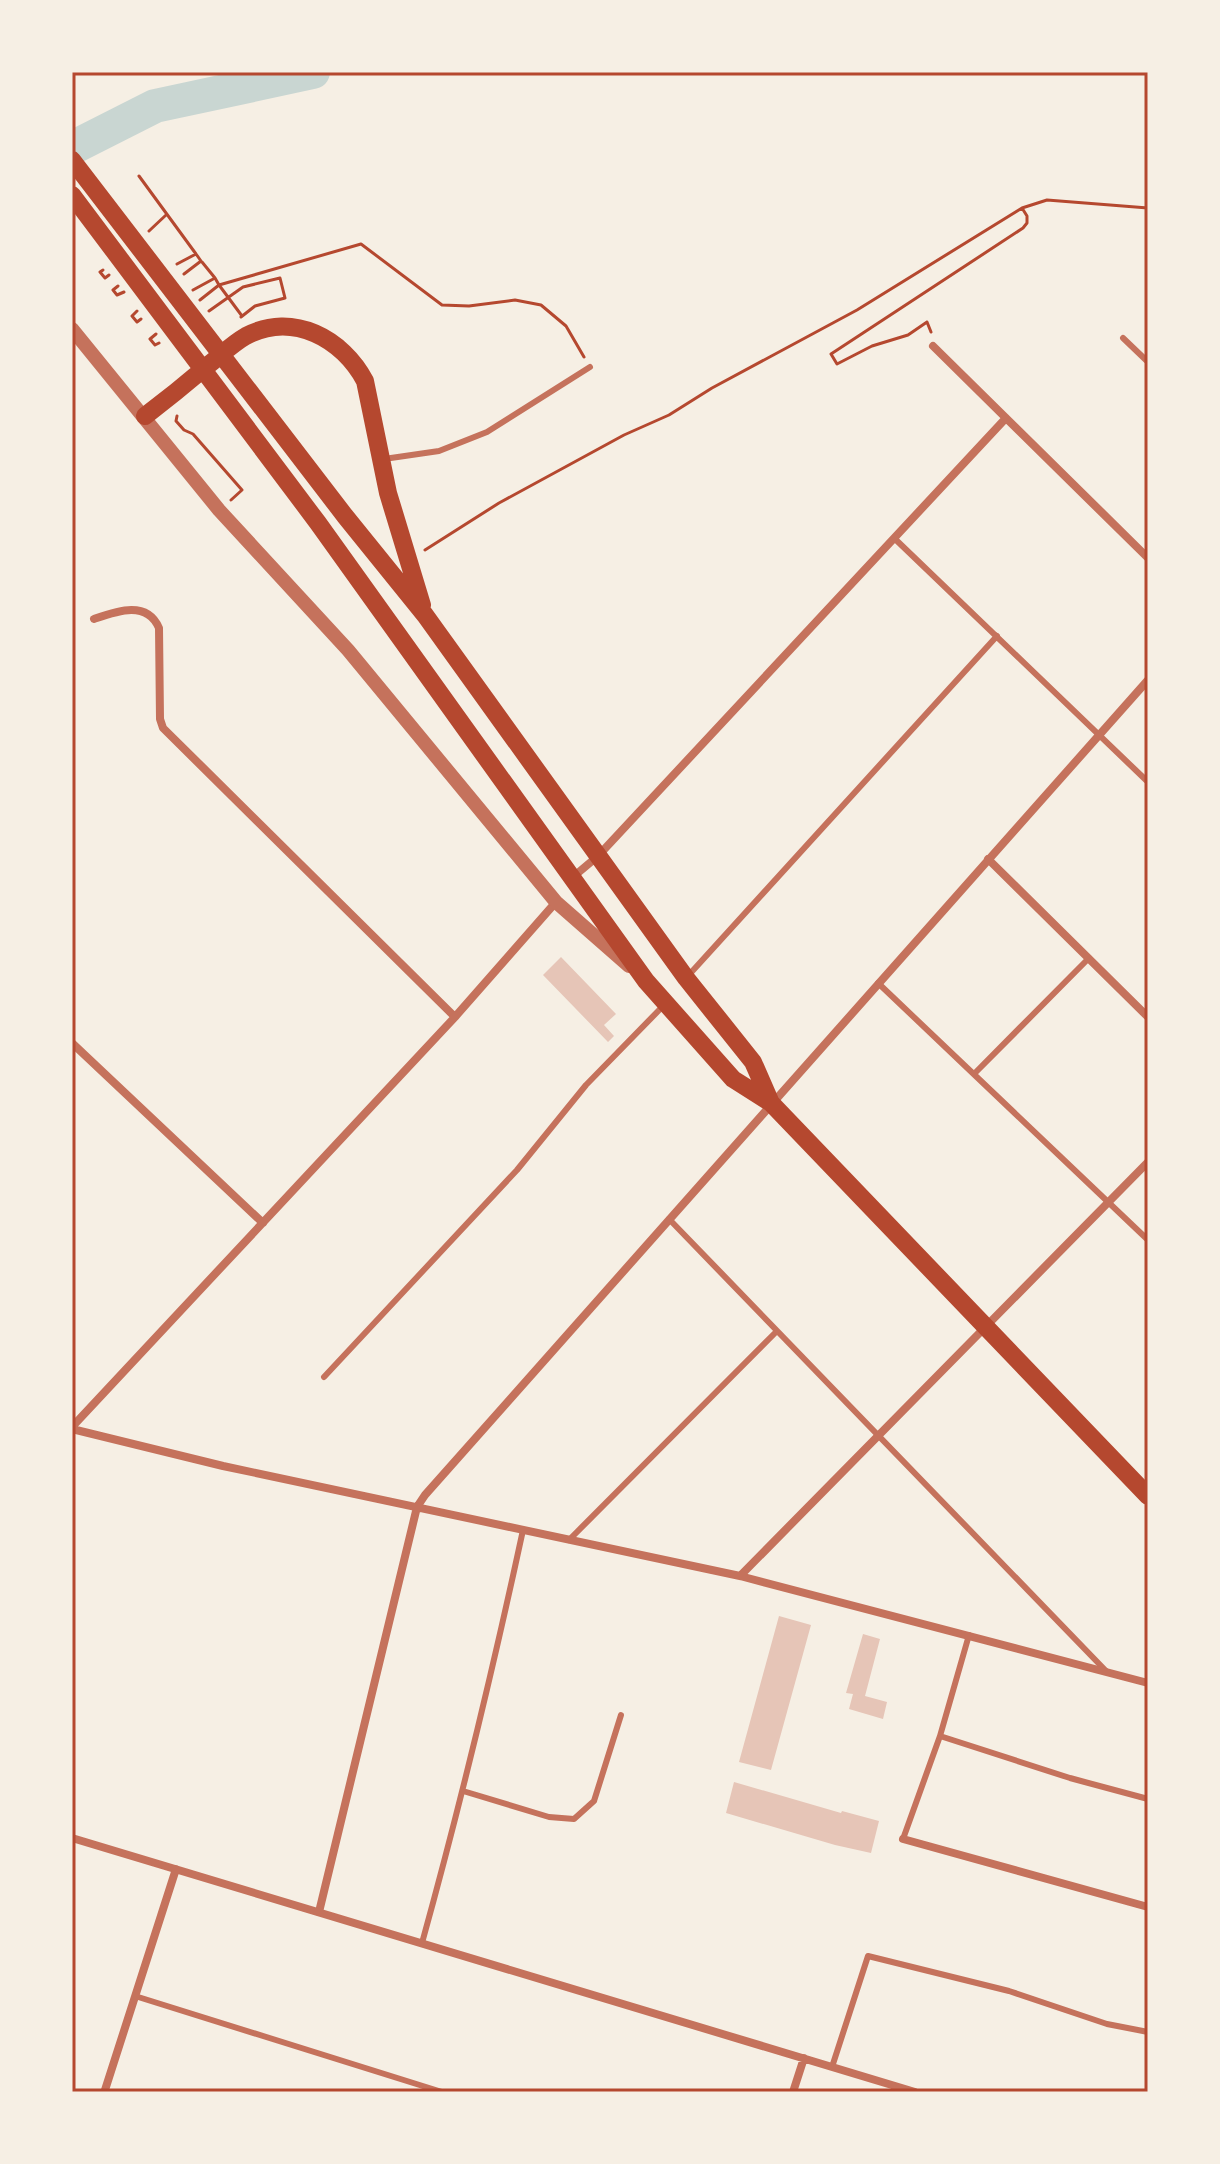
<svg xmlns="http://www.w3.org/2000/svg" width="1220" height="2164" viewBox="0 0 1220 2164" font-family="Quicksand,sans-serif">
	<style>
		.lines { fill: none; stroke-linecap: round; stroke-linejoin: round }
		.river { stroke: #c9d6d2; stroke-width: 34 }
		.building { fill: #e6c5b7 }
		.path { stroke: #b5482f; stroke-width: 3 }
		.service { stroke: #c5725c; stroke-width: 6 }
		.minor { stroke: #c5725c; stroke-width: 8 }
		.tertiary { stroke: #c5725c; stroke-width: 14 }
		.primary { stroke: #b5482f; stroke-width: 18 }
		.neatline { fill: none; stroke: #b5482f; stroke-width: 3 }
	</style>
	<rect width="100%" height="100%" fill="#f6efe4"/>
	<g class="lines">
		<path class="river" d="M 72,148 L 155,106 L 313,72"/>
	</g>
	<path class="building" d="M 561,957 L 616,1014 L 604,1025 L 614,1036 L 608,1042 L 543,975 Z
		M 779,1616 L 811,1625 L 771,1770 L 739,1762 Z
		M 863,1634 L 880,1639 L 865,1696 L 887,1702 L 883,1719 L 849,1709 L 853,1694 L 846,1693 Z
		M 734,1782 L 841,1813 L 842,1811 L 879,1821 L 871,1853 L 835,1845 L 726,1813 Z"/>
	<g class="lines">
		<path class="path" d="M 139,176 L 196,254
			M 149,231 L 166,215
			M 202,262 L 215,278
			M 177,264 L 196,254 L 201,261 L 184,274
			M 103,270 L 100,272 L 105,278 L 109,275
			M 118,286 L 113,290 L 117,295 L 124,292
			M 193,290 L 215,278 L 219,285 L 200,300
			M 137,311 L 132,316 L 137,322 L 141,319
			M 209,311 L 243,287 L 280,278 L 285,298 L 255,306 L 241,317
			M 242,316 L 219,285 L 361,244 L 442,305 L 469,306 L 515,300 L 541,305 L 566,326 L 584,357
			M 931,332 L 927,322 L 908,335 L 872,346 L 837,364 L 831,354 L 1023,228 L 1027,223 L 1027,216 L 1022,208
			M 156,334 L 150,339 L 155,345 L 159,343
			M 177,416 L 176,421 L 184,430 L 193,434 L 242,490 L 231,500
			M 425,550 L 499,503 L 624,435 L 669,415 L 712,388 L 857,310 L 1022,208 L 1047,200 L 1148,208"/>
		<path class="service" d="M 1123,338 L 1148,362
			M 384,459 L 439,451 L 487,432 L 590,367
			M 894,538 L 1148,782
			M 687,977 L 997,636
			M 878,983 L 1148,1240
			M 974,1074 L 1089,958
			M 669,1219 L 1106,1671
			M 324,1377 L 517,1170 L 586,1085 L 665,1004
			M 569,1540 L 777,1331
			M 969,1635 L 940,1736 L 1070,1778 L 1148,1799
			M 463,1791 L 549,1817 L 574,1819 L 594,1801 L 621,1715
			M 903,1839 L 940,1736
			M 422,1943 C 460,1806 493,1669 523,1530
			M 135,1996 L 442,2092
			M 832,2067 L 868,1956 L 1009,1991 L 1107,2024 L 1148,2032"/>
		<path class="minor" d="M 933,346 L 1148,558
			M 94,619 C 117,611 147,600 159,628 L 160,719 L 163,728 L 455,1017
			M 988,859 L 1148,1017
			M 573,877 L 598,856 L 1006,418
			M 72,1043 L 263,1223
			M 72,1427 L 455,1017 L 556,902
			M 72,1429 L 223,1466 L 740,1576 L 1148,1683
			M 740,1576 L 1148,1162
			M 72,1838 L 915,2092
			M 903,1839 L 1148,1907
			M 319,1912 L 417,1507 L 425,1495 L 1148,680
			M 105,2090 L 176,1869
			M 793,2092 L 804,2058"/>
		<path class="tertiary" d="M 72,329 L 219,510 L 348,650 L 556,902 L 629,966"/>
		<path class="primary" d="M 72,160 L 345,516 L 425,615 L 686,978 L 753,1062 L 771,1103
			M 72,195 L 318,523 L 646,981 L 733,1079 L 771,1103 L 1148,1496
			M 145,416 C 166,400 187,383 207,366 C 220,356 232,344 246,336 C 293,311 343,339 365,381 L 388,493 L 422,605"/>
	</g>
	<rect width="1220" height="2164" fill="none" stroke="#f6efe4" stroke-width="148"/>
	<rect x="74" y="74" width="1072" height="2016" class="neatline"/>
</svg>
